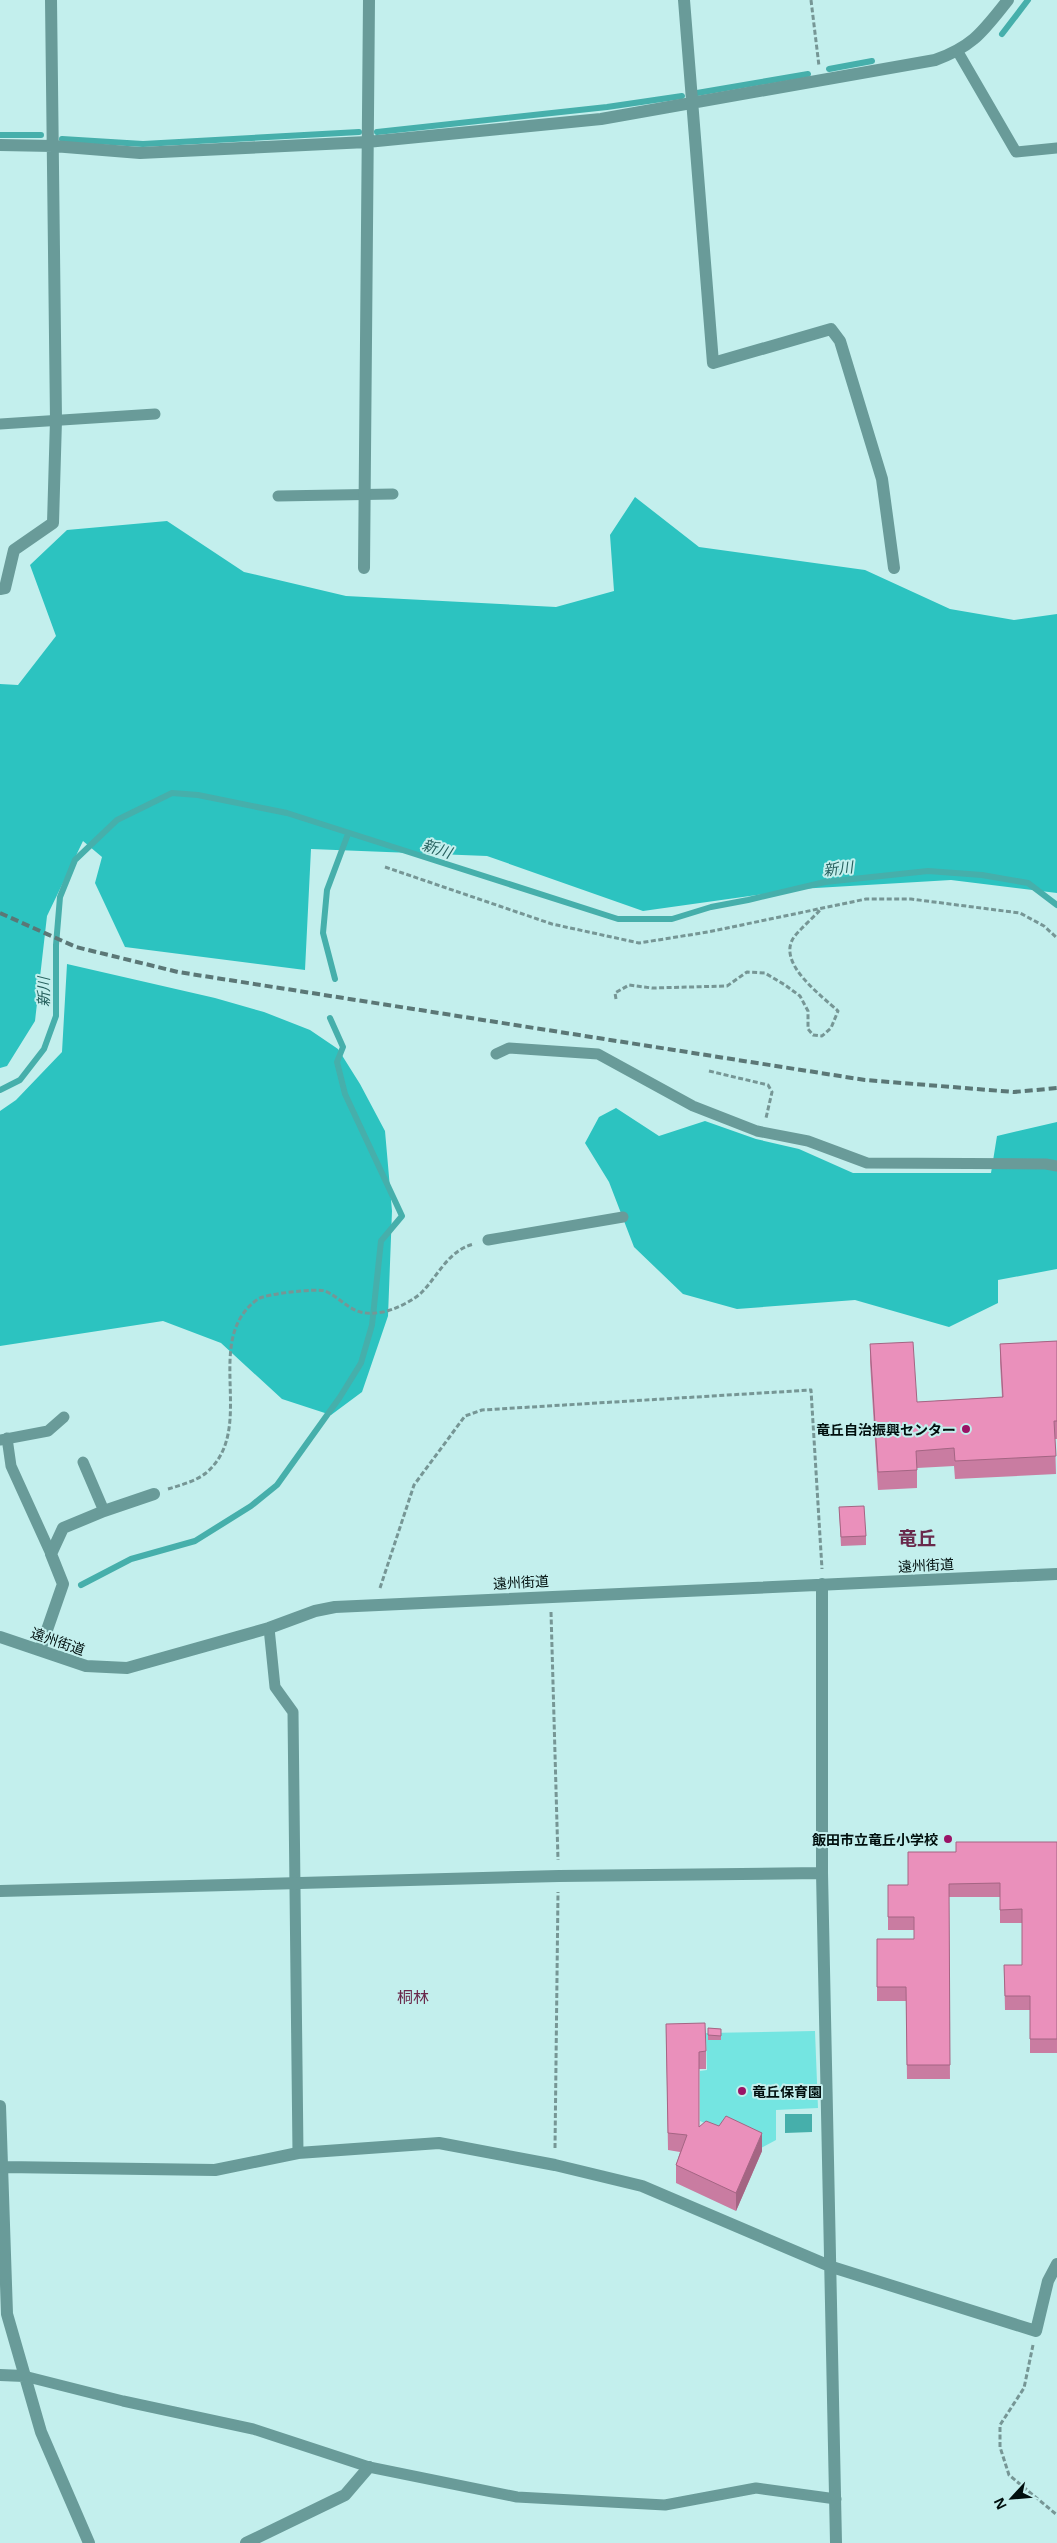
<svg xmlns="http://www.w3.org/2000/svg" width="1057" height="2543" viewBox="0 0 1057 2543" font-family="'Noto Sans','Noto Sans JP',sans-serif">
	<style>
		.green { fill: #74e5e1 }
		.forest { fill: #2cc3c0 }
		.water { fill: #46afab }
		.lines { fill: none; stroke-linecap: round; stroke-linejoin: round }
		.stream { stroke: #46afab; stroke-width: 6 }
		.path { stroke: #769695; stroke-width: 3; stroke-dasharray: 5 2.5; stroke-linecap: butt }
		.lane { stroke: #699b99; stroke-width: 11 }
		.street { stroke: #699b99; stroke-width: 12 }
		.rail { stroke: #5b7776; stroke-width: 4; stroke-dasharray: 8 4; stroke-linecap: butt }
		.wall { fill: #c97ca1 }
		.shaded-wall { fill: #a46583 }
		.building { fill: #ea90bb; stroke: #a46583 }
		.poi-dot { fill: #9a1366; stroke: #c3efed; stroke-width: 2 }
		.labels { text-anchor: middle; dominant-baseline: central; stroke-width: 4; stroke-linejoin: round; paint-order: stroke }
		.poi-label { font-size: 14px; font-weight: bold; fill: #010f0e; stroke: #c3efed; text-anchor: end }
		.street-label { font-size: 14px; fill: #010f0e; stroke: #c3efed }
		.water-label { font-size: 15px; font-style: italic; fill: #26605e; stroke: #c3efed }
		.quarter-label { font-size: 16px; fill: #69294b; stroke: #c3efed }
		.district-label { font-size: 19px; font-weight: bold; fill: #69294b; stroke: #c3efed }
	</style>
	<rect width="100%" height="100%" fill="#c3efed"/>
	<path class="green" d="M 815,2031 L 818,2108 L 776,2110 L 776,2140 L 761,2148 L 700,2121 L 700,2071 L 707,2070 L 706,2033 Z"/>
	<path class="forest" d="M 635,497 L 699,547 L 865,570 L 950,609 L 1014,620 L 1057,614 L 1057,893 L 951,880 L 799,889 L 643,911 L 487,856 L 311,849 L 305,970 L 125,947 L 95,883 L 102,857 L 83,841 L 47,916 L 35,1021 L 7,1066 L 0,1068 L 0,684 L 18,685 L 56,636 L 30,565 L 67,530 L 167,521 L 244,572 L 346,596 L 556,607 L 614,591 L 610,535 Z
		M 67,964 L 215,998 L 264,1012 L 310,1030 L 338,1049 L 360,1084 L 385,1131 L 392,1211 L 388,1316 L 362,1392 L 331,1415 L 282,1399 L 221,1343 L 163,1321 L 0,1346 L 0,1111 L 16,1100 L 62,1052 Z
		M 616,1108 L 659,1136 L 705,1121 L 756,1139 L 799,1149 L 853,1173 L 991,1173 L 997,1136 L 1057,1122 L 1057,1269 L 998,1280 L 998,1303 L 949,1327 L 855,1300 L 737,1309 L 683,1294 L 634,1247 L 609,1182 L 585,1143 L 599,1117 Z"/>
	<path class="water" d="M 785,2114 L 812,2114 L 812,2132 L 785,2133 Z"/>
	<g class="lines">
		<path class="stream" d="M 1002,34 L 1028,0
			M 829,69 L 872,61
			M 697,93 L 808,74
			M 377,132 L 607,107 L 682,96
			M 0,135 L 41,135
			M 62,139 L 143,144 L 359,132
			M 335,979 L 323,933 L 327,890 L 348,834
			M 0,1090 L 20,1080 L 44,1049 L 56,1016 L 56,945 L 60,897 L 75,860 L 117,820 L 172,793 L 198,795 L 287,813 L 618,919 L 672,919 L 711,907 L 748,900 L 825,882 L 928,871 L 982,875 L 1028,883 L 1057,905
			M 81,1585 L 131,1559 L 195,1541 L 251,1506 L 277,1485 L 340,1397 L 361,1363 L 372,1325 L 381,1241 L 402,1216 L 345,1094 L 337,1062 L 343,1047 L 330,1018"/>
		<path class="path" d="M 811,0 L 819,66
			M 385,867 L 552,924 L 639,943 L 708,932 L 866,899 L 911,899 L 1020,913 L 1044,926 L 1057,938
			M 616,999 L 615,993 L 629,985 L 652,988 L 727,986 L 747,972 L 765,973 L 785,985 L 800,996 L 808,1011 L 808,1029 L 813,1035 L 822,1036 L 831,1028 L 838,1011 C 821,995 776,963 794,937 C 802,927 813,918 821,909
			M 709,1071 L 768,1085 L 772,1092 L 766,1118
			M 168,1489 C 181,1485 196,1481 206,1473 C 259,1428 200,1340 258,1299 C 265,1294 317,1288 325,1291 C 347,1301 351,1318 383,1312 C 394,1310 415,1300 423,1291 C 439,1274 449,1250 474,1244
			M 380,1588 L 414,1485 L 465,1416 L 482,1410 L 811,1390 L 822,1569
			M 551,1612 L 558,1860
			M 555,2148 L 558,1892
			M 1033,2345 L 1024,2388 L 1000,2425 L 1000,2447 L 1009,2475 L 1057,2515"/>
		<path class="lane" d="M 958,52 L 1016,152 L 1057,148
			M 0,424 L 155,414
			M 278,496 L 393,494
			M 496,1054 L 509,1048 L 598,1054 L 693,1106 L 757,1131 L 808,1141 L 867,1163 L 1046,1164 L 1057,1166
			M 488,1240 L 623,1217
			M 7,1438 L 11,1466 L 51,1554
			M 0,1440 L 48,1431 L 64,1417
			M 83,1462 L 104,1511
			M 269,1628 L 275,1687 L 293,1712 L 298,2153
			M 24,2376 L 123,2401 L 253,2429 L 369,2467 L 517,2497 L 665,2505 L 756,2488 L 836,2499"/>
		<path class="street" d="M 684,0 L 713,363 L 831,329 L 840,341 L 882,479 L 894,568
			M 0,145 L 53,146 L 140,153 L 367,142 L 601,119 L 935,60 C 974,46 983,31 1008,0
			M 364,568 L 369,0
			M 0,589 L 5,588 L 14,550 L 53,523 L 56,420 L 51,0
			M 822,1584 L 822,1873 L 836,2543
			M 0,1637 L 86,1666 L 127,1668 L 269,1628 L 315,1611 L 335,1607 L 1057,1574
			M 40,1650 L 63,1584 L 51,1554 L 63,1528 L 104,1511 L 154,1494
			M 0,1891 L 559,1876 L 822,1873
			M 0,2106 L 7,2314 L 41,2432 L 89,2543
			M 4,2167 L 215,2170 L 298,2153 L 439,2143 L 555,2165 L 642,2186 L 832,2267 L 1036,2331 L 1048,2281 L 1057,2264
			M 0,2375 L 24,2376
			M 246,2543 L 345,2495 L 369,2467"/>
		<path class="rail" d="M 0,913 L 76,947 L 178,972 L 865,1080 L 1014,1092 L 1057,1088"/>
	</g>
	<path class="wall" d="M 1057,1341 L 1057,1439 L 1055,1439 L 1056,1474 L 955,1479 L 954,1466 L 917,1468 L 917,1488 L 878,1490 L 870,1362 L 870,1344 L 917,1402 L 1002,1397 L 1000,1362 L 1000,1344 Z
		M 839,1507 L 866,1536 L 866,1545 L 841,1546 Z
		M 1057,1842 L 1057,2053 L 1030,2053 L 1030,2010 L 1005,2010 L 1004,1965 L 1022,1965 L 1022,1923 L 1000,1923 L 1000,1897 L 949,1897 L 950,2079 L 907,2079 L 906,2001 L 877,2001 L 877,1939 L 914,1939 L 914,1930 L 888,1930 L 888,1885 L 908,1885 L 956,1852 Z
		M 666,2024 L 706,2051 L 706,2069 L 699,2069 L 699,2127 L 762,2151 L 736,2211 L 676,2183 L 676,2165 L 680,2152 L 668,2150 Z
		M 708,2028 L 721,2029 L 721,2040 L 708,2040 Z"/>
	<path class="shaded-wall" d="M 762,2133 L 762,2151 L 736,2211 L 736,2193 Z"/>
	<path class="building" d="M 1057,1341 L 1057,1421 L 1054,1421 L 1056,1456 L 955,1461 L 954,1448 L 916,1451 L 917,1470 L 878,1472 L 870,1344 L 913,1342 L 917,1402 L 1003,1397 L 1000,1344 Z
		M 864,1506 L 866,1536 L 841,1537 L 839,1507 Z
		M 956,1842 L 1057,1842 L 1057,2039 L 1030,2039 L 1030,1996 L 1005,1996 L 1004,1965 L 1022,1965 L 1022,1909 L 1000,1910 L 1000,1883 L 949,1884 L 950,2065 L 907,2065 L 906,1987 L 877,1987 L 877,1939 L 914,1939 L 914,1917 L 888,1917 L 888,1885 L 908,1885 L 908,1852 L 956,1852 Z
		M 705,2023 L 706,2051 L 699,2052 L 699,2127 L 706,2121 L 719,2126 L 726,2116 L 762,2133 L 736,2193 L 676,2165 L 687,2135 L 668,2133 L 666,2024 Z
		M 708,2028 L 721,2029 L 721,2036 L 708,2035 Z"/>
	<g class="poi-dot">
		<circle cx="966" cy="1429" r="5"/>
		<circle cx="948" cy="1839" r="5"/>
		<circle cx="742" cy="2091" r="5"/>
	</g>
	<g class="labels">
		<g class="poi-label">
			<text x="956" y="1429">竜丘自治振興センター</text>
			<text x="938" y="1839">飯田市立竜丘小学校</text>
			<text x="752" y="2091" text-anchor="start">竜丘保育園</text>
		</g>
		<g class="street-label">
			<text transform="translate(926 1565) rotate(-3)">遠州街道</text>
			<text transform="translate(521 1582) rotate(-3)">遠州街道</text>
			<text transform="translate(58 1641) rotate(19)">遠州街道</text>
		</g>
		<g class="water-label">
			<text transform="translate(437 848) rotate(18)">新川</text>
			<text transform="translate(838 868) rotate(-7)">新川</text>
			<text transform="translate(43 992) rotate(-90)">新川</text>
		</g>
		<g class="quarter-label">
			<text x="413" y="1997">桐林</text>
		</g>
		<g class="district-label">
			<text x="917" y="1538">竜丘</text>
		</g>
	</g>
	<g transform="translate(1012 2498) rotate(244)" stroke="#c3efed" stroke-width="4" paint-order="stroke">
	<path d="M0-4L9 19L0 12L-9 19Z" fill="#010f0e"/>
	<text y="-8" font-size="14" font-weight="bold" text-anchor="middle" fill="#010f0e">N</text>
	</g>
</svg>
